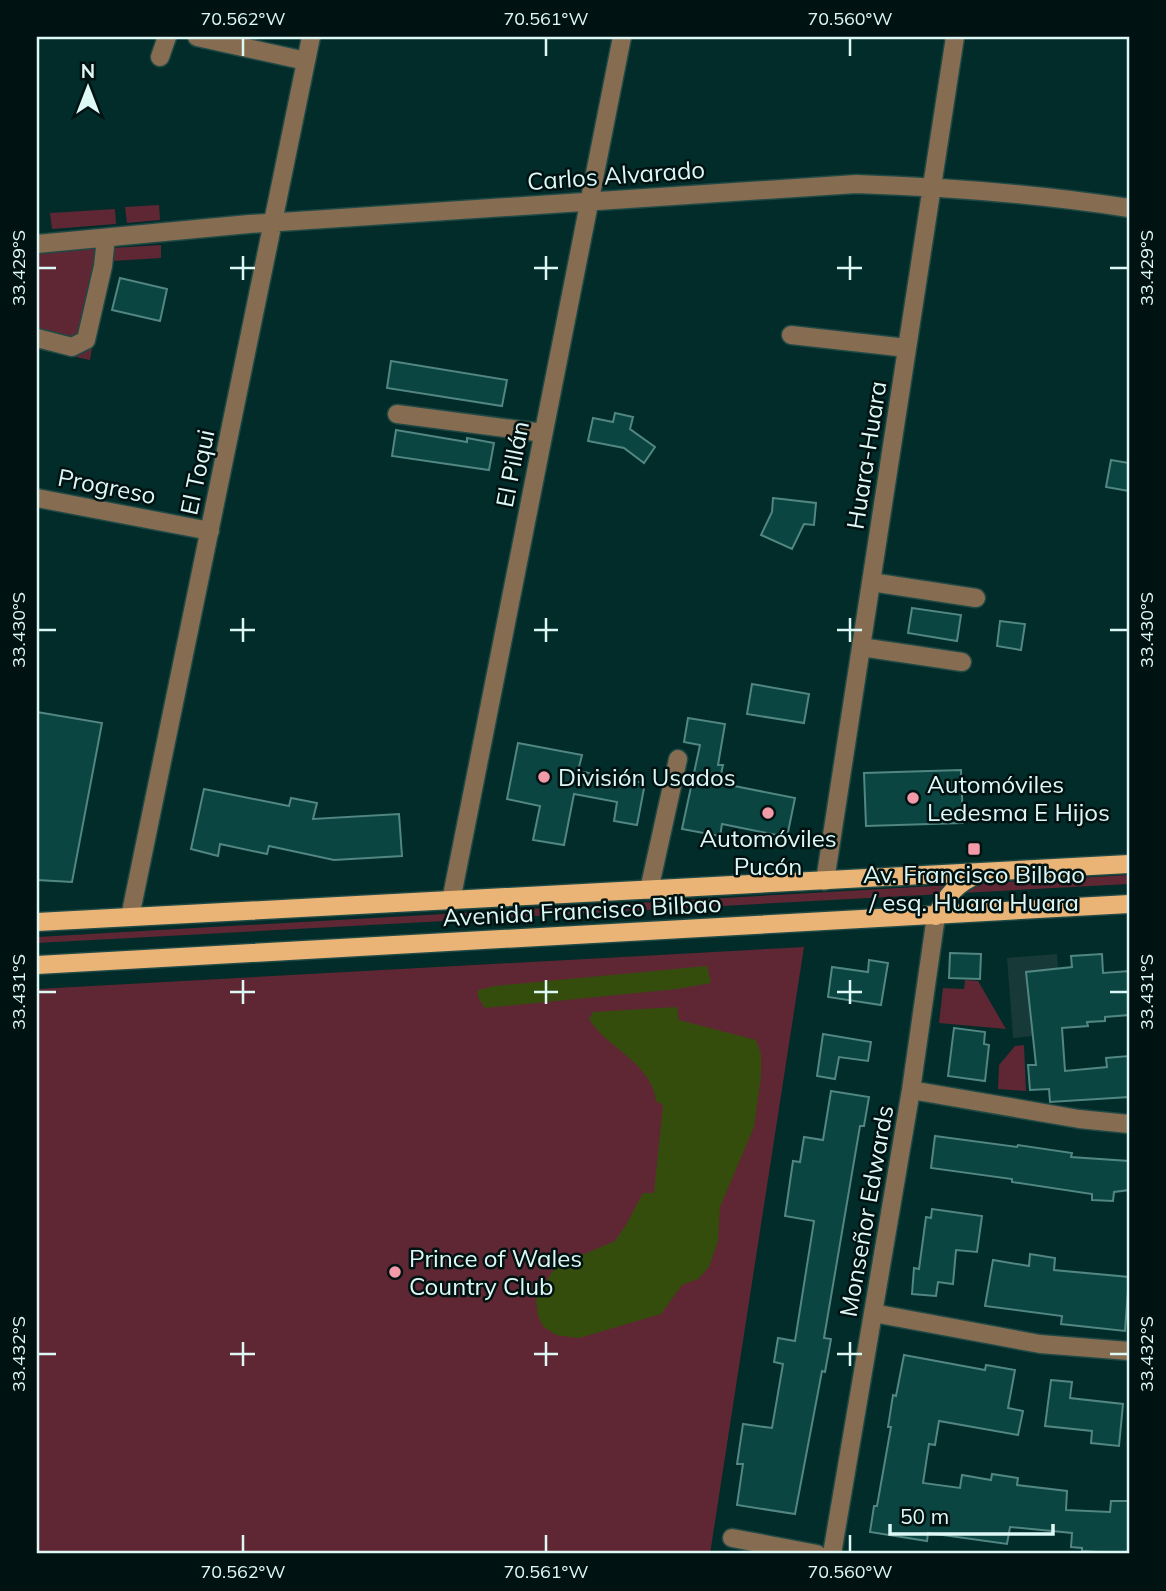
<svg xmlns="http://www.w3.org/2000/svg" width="1166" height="1591" viewBox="0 0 1166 1591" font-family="Mulish,sans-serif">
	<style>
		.built { fill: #173937 }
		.green { fill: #5f2733 }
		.water { fill: #354d0c }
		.building { fill: #0b4541; stroke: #528682; stroke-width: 2 }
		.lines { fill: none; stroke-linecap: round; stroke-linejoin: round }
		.minor-casing { stroke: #204946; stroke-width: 21 }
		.major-casing { stroke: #204946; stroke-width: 21 }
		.minor { stroke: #866c50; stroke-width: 18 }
		.major { stroke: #eab477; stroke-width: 18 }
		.ticks { fill: none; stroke: #ddf8f5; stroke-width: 2.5 }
		.poi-dot { fill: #f39aa9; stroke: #001211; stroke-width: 2.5 }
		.labels { text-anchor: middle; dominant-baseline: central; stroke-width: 5; stroke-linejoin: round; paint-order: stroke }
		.street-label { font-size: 24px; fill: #ddf8f5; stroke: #001211 }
		.poi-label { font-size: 24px; fill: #ddf8f5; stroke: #001211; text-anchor: start }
		.neatline { fill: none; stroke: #ddf8f5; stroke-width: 2.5 }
		.ticks-label { font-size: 18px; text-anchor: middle; fill: #ddf8f5 }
	</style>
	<rect width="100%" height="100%" fill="#012c29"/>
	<path class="built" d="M 1057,954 L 1063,1033 L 1013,1038 L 1007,958 Z"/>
	<path class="green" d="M 159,205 L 160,220 L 127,223 L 125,207 Z
		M 115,209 L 116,224 L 52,229 L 50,213 Z
		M 161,245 L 161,258 L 112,261 L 112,248 Z
		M 109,247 L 90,360 L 37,349 L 37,253 Z
		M 1129,875 L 1129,884 L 37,943 L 37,937 Z
		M 804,947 L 710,1554 L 37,1554 L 37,989 Z
		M 965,980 L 978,981 L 1006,1029 L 939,1023 L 943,988 L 964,989 Z
		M 1024,1045 L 1026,1091 L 998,1089 L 999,1065 L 1015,1046 Z"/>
	<path class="water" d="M 707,966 L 711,983 L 677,989 L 485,1008 L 478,997 L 478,990 L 495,986 Z
		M 677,1007 L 679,1020 L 756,1040 L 761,1054 L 761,1076 L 754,1127 L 720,1207 L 718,1241 L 709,1267 L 698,1279 L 682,1285 L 661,1314 L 579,1338 L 556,1335 L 543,1326 L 538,1316 L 536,1299 L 540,1291 L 556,1266 L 615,1241 L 626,1225 L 643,1193 L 654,1193 L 663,1105 L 656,1101 C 652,1063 608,1049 589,1019 L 593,1012 Z"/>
	<path class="building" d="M 120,278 L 167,289 L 160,321 L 112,310 Z
		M 391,361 L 507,380 L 502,406 L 387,388 Z
		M 615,413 L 633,417 L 630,429 L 655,447 L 644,463 L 624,448 L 588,441 L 593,418 L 613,422 Z
		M 396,430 L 467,442 L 467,438 L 494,443 L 489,470 L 392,456 Z
		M 1111,460 L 1129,463 L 1129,491 L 1106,487 Z
		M 773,498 L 816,503 L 814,525 L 804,524 L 792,549 L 761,535 L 772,512 Z
		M 912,608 L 961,615 L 957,641 L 908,633 Z
		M 1000,621 L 1025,624 L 1021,650 L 997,646 Z
		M 752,684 L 809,694 L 804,723 L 747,714 Z
		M 37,712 L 102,723 L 72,882 L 37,880 Z
		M 688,718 L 725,724 L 718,765 L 723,765 L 719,783 L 795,798 L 787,837 L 722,824 L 720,836 L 682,829 L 700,745 L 684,742 Z
		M 518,743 L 582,755 L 578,771 L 645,783 L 637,825 L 614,821 L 617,802 L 574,794 L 564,845 L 533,840 L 540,806 L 507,799 Z
		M 961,770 L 963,823 L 866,826 L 864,773 Z
		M 204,789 L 289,806 L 291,798 L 317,803 L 313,819 L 399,814 L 402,856 L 334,860 L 269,846 L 267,854 L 220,844 L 218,856 L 191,849 Z
		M 950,953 L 981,954 L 980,979 L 949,978 Z
		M 1102,954 L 1103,973 L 1129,971 L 1129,1015 L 1105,1017 L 1105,1021 L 1087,1022 L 1088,1026 L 1062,1028 L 1065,1071 L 1107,1067 L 1106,1058 L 1129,1056 L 1129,1097 L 1050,1102 L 1049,1089 L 1030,1090 L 1028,1065 L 1036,1065 L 1026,972 L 1072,967 L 1071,956 Z
		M 869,960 L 888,963 L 881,1005 L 828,997 L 832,967 L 868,972 Z
		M 954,1028 L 985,1032 L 984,1044 L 989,1045 L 985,1081 L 948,1076 Z
		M 823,1034 L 871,1042 L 868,1061 L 839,1057 L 835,1079 L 817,1076 Z
		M 831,1091 L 869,1097 L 864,1126 L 860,1126 L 824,1338 L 831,1339 L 825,1372 L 822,1371 L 795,1514 L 737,1505 L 743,1464 L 737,1464 L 743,1424 L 772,1428 L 783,1364 L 774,1362 L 778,1338 L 795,1341 L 814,1221 L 785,1216 L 793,1161 L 800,1162 L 804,1137 L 823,1140 Z
		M 935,1136 L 1017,1147 L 1018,1145 L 1072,1153 L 1071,1157 L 1129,1161 L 1129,1190 L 1114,1192 L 1113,1201 L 1092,1200 L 1092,1194 L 1012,1182 L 1012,1179 L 931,1168 Z
		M 932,1209 L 982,1216 L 977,1252 L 956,1250 L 953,1284 L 938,1282 L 936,1296 L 912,1294 L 914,1268 L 919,1269 L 926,1217 L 931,1218 Z
		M 1030,1254 L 1055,1258 L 1054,1270 L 1129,1277 L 1125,1331 L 1061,1324 L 1062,1316 L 985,1306 L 993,1260 L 1029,1266 Z
		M 904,1355 L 985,1370 L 986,1365 L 1015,1370 L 1008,1408 L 1023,1411 L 1018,1435 L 939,1421 L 935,1445 L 929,1444 L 923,1483 L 960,1488 L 962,1475 L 991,1480 L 992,1474 L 1018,1478 L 1017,1485 L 1067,1491 L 1066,1510 L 1110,1512 L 1111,1501 L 1129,1501 L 1129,1554 L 1082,1551 L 1082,1548 L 1071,1547 L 1072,1533 L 1010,1527 L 1007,1544 L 928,1533 L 927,1541 L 870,1532 L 874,1506 L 877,1506 L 891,1427 L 888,1427 L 893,1395 L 896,1396 Z
		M 1051,1380 L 1072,1382 L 1070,1398 L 1123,1404 L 1119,1446 L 1091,1443 L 1092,1431 L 1045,1426 Z"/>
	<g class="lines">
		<defs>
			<path id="minor" d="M 197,37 L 306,61
				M 160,57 L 167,37
				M 37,244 L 249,224 L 856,184 C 948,187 1038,194 1129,208
				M 791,335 L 907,348
				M 37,338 L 72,347 L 86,340 L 103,266 L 106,238
				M 397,414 L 543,433
				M 37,498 L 210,531
				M 871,582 L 976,598
				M 861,647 L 962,662
				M 825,881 L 955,37
				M 649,890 L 678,759
				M 451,901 L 622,37
				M 130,917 L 311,37
				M 911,1090 L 1079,1119 L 1129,1124
				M 873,1313 L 1040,1344 L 1129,1351
				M 732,1538 L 817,1554
				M 832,1554 L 911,1090 L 936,916"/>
			<path id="major" d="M 936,916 C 946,897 957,882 978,875
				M 37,922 L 1129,864
				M 37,965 L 1129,904"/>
		</defs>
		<use href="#minor" class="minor-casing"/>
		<use href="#major" class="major-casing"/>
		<use href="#minor" class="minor"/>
		<use href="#major" class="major"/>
	</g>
	<path class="ticks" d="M 243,38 L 243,56M 546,38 L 546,56M 850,38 L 850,56M 243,256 L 243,280M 546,256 L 546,280M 850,256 L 850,280M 38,268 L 56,268M 230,268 L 255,268M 534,268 L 558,268M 837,268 L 862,268M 1110,268 L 1128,268M 243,618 L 243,642M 546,618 L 546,642M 850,618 L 850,642M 38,630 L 56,630M 230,630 L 255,630M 534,630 L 558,630M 837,630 L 862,630M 1110,630 L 1128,630M 243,980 L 243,1004M 546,980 L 546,1004M 850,980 L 850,1004M 38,992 L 56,992M 230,992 L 255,992M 534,992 L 558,992M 837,992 L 862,992M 1110,992 L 1128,992M 243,1342 L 243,1366M 546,1342 L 546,1366M 850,1342 L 850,1366M 38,1354 L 56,1354M 230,1354 L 255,1354M 534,1354 L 558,1354M 837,1354 L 862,1354M 1110,1354 L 1128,1354M 243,1535 L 243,1552M 546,1535 L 546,1552M 850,1535 L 850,1552"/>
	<g class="poi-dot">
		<circle cx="544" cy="777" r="7"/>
		<circle cx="913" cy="798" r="7"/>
		<circle cx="768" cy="813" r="7"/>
		<rect x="967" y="842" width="14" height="14" rx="3.5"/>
		<circle cx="395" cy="1272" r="7"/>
	</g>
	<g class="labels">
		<g class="street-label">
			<text transform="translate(616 175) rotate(-4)">Carlos Alvarado</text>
			<text transform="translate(866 455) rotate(-81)">Huara-Huara</text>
			<text transform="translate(512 464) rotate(-79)">El Pillán</text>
			<text transform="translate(197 472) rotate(-78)">El Toqui</text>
			<text transform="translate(107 486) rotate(11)">Progreso</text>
			<text transform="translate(582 910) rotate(-3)">Avenida Francisco Bilbao</text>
			<text transform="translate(866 1211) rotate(-80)">Monseñor Edwards</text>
		</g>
		<g class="poi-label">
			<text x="558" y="777">División Usados</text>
			<text x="927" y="784">Automóviles<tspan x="927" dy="28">Ledesma E Hijos</tspan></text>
			<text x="768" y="838" text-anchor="middle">Automóviles<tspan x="768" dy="28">Pucón</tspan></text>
			<text x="974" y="874" text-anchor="middle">Av. Francisco Bilbao<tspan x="974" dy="28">/ esq. Huara Huara</tspan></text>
			<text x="409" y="1258">Prince of Wales<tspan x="409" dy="28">Country Club</tspan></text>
		</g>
	</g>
	<rect width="1166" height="1591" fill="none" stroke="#001211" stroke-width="77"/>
	<g transform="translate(88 88)" stroke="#001211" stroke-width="5" paint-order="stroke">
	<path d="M0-5L12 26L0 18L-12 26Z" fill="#ddf8f5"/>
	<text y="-10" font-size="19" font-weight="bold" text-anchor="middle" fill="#ddf8f5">N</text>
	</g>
	<path d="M890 1524v10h163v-10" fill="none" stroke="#ddf8f5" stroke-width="3.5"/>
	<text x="900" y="1524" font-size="21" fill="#ddf8f5" stroke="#001211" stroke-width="5" paint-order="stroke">50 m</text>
	<rect x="38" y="38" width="1090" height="1514" class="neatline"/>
	<g class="ticks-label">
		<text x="243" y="25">70.562°W</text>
		<text x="546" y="25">70.561°W</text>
		<text x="850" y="25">70.560°W</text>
		<text transform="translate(19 268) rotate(-90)" y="6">33.429°S</text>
		<text transform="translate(1147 268) rotate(-90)" y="6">33.429°S</text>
		<text transform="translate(19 630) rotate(-90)" y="6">33.430°S</text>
		<text transform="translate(1147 630) rotate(-90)" y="6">33.430°S</text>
		<text transform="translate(19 992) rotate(-90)" y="6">33.431°S</text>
		<text transform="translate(1147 992) rotate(-90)" y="6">33.431°S</text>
		<text transform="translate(19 1354) rotate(-90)" y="6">33.432°S</text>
		<text transform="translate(1147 1354) rotate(-90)" y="6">33.432°S</text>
		<text x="243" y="1578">70.562°W</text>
		<text x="546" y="1578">70.561°W</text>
		<text x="850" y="1578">70.560°W</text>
	</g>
</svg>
